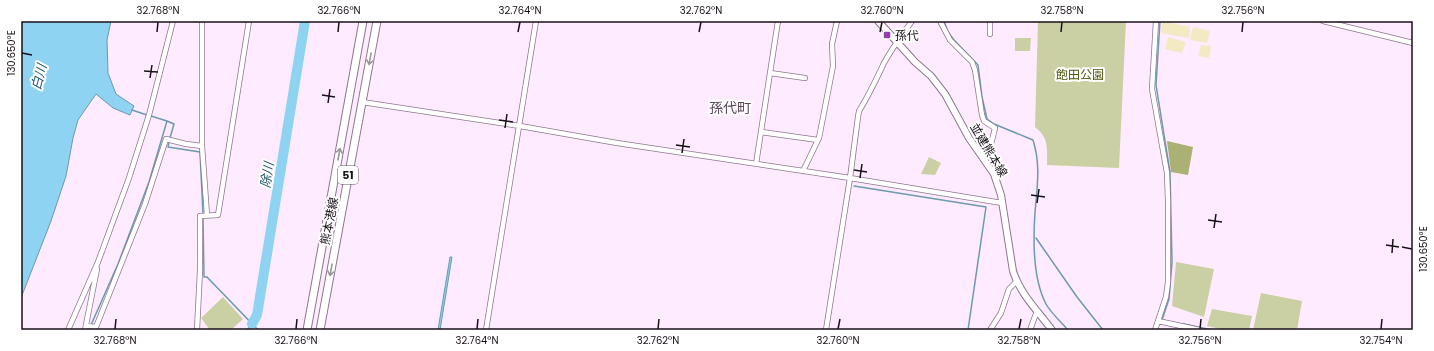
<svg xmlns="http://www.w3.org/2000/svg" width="1434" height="351" viewBox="0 0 1434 351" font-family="Poppins,'Noto Sans JP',sans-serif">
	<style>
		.green { fill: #cbd0a4 }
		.forest { fill: #abb175 }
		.sand { fill: #f3e9c3 }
		.water { fill: #8ed3f1; stroke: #6b99b0 }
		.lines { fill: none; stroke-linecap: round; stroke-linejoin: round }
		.stream { stroke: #6b99b0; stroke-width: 1.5 }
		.river { stroke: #8ed3f1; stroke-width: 10 }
		.minor-casing { stroke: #8c768c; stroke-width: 6 }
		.secondary-casing { stroke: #8c768c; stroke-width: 8 }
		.primary-casing { stroke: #8c768c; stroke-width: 9 }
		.minor { stroke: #fff; stroke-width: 4.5 }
		.secondary { stroke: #fff; stroke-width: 6 }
		.primary { stroke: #fff; stroke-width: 7 }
		.oneway { stroke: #989498 }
		.ticks { fill: none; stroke: #191119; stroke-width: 1.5 }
		.poi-dot { fill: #933fae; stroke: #fff; stroke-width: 1.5 }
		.labels { text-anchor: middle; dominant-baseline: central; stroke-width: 4; stroke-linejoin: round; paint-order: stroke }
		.shield { fill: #fff; stroke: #5e585e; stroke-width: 1 }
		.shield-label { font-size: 11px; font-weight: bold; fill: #191119 }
		.poi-label { font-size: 12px; fill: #191119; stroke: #fff; text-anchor: start }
		.park-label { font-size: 12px; fill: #515611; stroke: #fff }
		.street-label { font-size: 12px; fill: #191119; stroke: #fff }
		.water-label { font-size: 13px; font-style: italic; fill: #22586d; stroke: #fff }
		.quarter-label { font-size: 14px; fill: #5b475c; stroke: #fff }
		.neatline { fill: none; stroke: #191119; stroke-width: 1.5 }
		.ticks-label { font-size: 10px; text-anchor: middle; fill: #191119 }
	</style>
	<rect width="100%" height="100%" fill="#ffebff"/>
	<path class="green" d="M 1038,21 L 1126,21 L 1119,168 L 1047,165 C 1047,148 1049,138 1035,127 Z
		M 1015,38 L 1031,38 L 1030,51 L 1015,51 Z
		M 929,157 L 941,163 L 935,175 L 921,174 Z
		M 1176,262 L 1214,269 L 1204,317 L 1172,306 Z
		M 1261,293 L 1302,301 L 1297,330 L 1253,330 Z
		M 223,297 L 243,319 L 231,330 L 210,330 L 201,318 Z
		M 1212,309 L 1252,316 L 1249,330 L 1225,330 L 1207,326 Z"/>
	<path class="forest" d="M 1167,141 L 1193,147 L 1188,175 L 1171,172 Z"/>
	<path class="sand" d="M 1162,21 L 1190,27 L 1189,38 L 1161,33 Z
		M 1193,27 L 1210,31 L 1207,43 L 1190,40 Z
		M 1168,37 L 1186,42 L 1182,53 L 1165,49 Z
		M 1201,45 L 1211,46 L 1209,58 L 1198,56 Z"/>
	<path class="water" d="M 21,21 L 111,21 L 107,40 L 108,73 L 116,94 L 134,106 L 130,115 L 113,108 L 96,94 L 78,120 L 73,138 L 66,176 L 51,221 L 21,298 Z
		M 450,257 L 452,257 L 440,330 L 438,330 Z"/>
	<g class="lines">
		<path class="stream" d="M 944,21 L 948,32 L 954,40 L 978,65 L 982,97 L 987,119 L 994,124 L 1033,140 C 1041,165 1037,188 1035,213 C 1033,241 1033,279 1046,304 C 1051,313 1061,322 1068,330
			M 1160,21 L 1156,85 L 1170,172 L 1172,262 L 1169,299 L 1162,320
			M 132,110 L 147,115
			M 167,121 L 174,124 L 170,138
			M 169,142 L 168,147 L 200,152 L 203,214
			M 854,186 L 986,207 L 968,330
			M 203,218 L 204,277 L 207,277 L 258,330
			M 1036,238 L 1077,297 L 1103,330
			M 1184,324 L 1212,330
			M 91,325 L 118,264 L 149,182 L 167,121 L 151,116
			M 247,330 L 252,324"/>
		<path class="river" d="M 252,324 L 257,315 L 305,21"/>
		<defs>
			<path id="minor" d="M 202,21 L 202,146 L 207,215
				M 940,21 L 950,40 L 972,62 L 975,70 L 982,115 L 984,121 L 995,128 C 992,140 991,149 983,158
				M 1323,21 L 1413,43
				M 990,34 L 990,21
				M 770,73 L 805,78
				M 362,102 L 520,126 L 617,143 L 850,178 L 1002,203
				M 761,132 L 818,140
				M 756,164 L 778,21
				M 803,171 L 819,138 L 833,66 L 832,44 L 837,21
				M 1158,321 L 1200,330
				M 86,326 L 96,327 L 145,204 L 166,139 L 186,144 L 202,146
				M 68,330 L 98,262 L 129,178 L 149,115 L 173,21
				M 85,330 L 97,269
				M 197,330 L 200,270 L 200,216 L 218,215 L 249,21
				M 486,330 L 536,21
				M 826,330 L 850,178 L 858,117 L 859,111 C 869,95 876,80 884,63 C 892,48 902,35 912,21
				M 990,330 L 1001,313 L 1009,289 L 1016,282
				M 1030,330 L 1037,311
				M 1155,330 L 1166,297 L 1168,282 L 1168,201 L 1167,173 L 1152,89 L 1156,21"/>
			<path id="secondary" d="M 878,21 L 915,62 L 931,76 L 945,94 L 969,138 L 994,174 L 1001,195 L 1013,271 C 1020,294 1038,311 1052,330"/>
			<path id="primary" d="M 307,330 L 363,21
				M 320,330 L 377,21"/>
		</defs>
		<use href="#minor" class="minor-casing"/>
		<use href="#secondary" class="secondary-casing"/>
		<use href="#primary" class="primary-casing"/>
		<use href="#minor" class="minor"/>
		<use href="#secondary" class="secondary"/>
		<use href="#primary" class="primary"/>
	</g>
	<defs><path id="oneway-shaft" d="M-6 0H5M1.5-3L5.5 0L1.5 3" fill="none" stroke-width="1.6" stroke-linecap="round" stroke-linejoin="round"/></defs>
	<g class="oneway">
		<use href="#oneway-shaft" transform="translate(370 59) rotate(100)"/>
		<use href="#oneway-shaft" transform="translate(339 154) rotate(-80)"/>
		<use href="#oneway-shaft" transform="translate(331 270) rotate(100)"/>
	</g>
	<path class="ticks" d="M 157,32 L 158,22M 338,32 L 339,22M 518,32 L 520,22M 699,32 L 701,22M 880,32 L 882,22M 1061,32 L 1062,22M 1242,32 L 1243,22M 22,53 L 32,55M 144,71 L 158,72M 150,78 L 152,65M 322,95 L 335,97M 328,103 L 330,89M 499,120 L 513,122M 505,128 L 507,114M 676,145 L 690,147M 682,153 L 684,139M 854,170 L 867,172M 860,178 L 862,164M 1031,195 L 1045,197M 1037,203 L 1039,189M 1208,220 L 1222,222M 1214,228 L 1216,214M 1386,245 L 1399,247M 1402,247 L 1412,249M 1392,253 L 1393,239M 115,329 L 116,319M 296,329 L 297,319M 477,329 L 478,319M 658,329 L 659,319M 838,329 L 840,319M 1019,329 L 1021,319M 1200,329 L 1201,319M 1381,329 L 1382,319"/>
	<rect class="poi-dot" x="883" y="31" width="8" height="8" rx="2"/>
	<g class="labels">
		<rect class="shield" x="338" y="166" width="20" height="18" rx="3"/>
		<g class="shield-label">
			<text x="348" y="175">51</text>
		</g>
		<g class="poi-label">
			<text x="895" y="35">孫代</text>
		</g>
		<g class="park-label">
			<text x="1080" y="74">飽田公園</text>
		</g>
		<g class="street-label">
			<text transform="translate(989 150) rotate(59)">並建熊本線</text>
			<text transform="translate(329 221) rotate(-79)">熊本港線</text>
		</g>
		<g class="water-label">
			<text transform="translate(39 77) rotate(-75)">白川</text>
			<text transform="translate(267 175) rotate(-81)">除川</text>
		</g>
		<g class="quarter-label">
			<text x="730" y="108">孫代町</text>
		</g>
	</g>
	<rect width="1434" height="351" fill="none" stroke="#ffffff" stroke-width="44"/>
	<rect x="22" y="22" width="1390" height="307" class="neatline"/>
	<g class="ticks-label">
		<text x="158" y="14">32.768°N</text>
		<text x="339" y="14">32.766°N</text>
		<text x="520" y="14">32.764°N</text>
		<text x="701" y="14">32.762°N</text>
		<text x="882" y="14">32.760°N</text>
		<text x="1062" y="14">32.758°N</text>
		<text x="1243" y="14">32.756°N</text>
		<text transform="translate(11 53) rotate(-90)" y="4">130.650°E</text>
		<text transform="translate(1423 249) rotate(-90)" y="4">130.650°E</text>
		<text x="115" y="344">32.768°N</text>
		<text x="296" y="344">32.766°N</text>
		<text x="477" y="344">32.764°N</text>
		<text x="658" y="344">32.762°N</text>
		<text x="838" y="344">32.760°N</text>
		<text x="1019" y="344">32.758°N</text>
		<text x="1200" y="344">32.756°N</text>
		<text x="1381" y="344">32.754°N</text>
	</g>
</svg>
